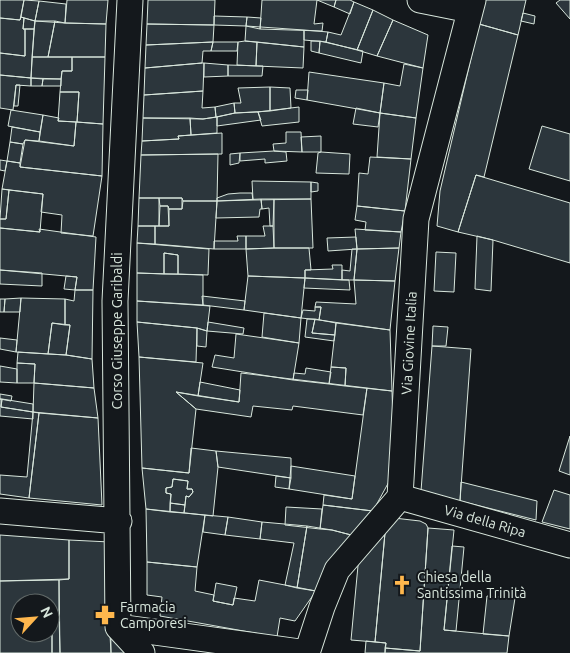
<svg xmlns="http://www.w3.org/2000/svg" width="570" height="653" viewBox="0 0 570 653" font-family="Ubuntu,sans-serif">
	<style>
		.building { fill: #2c363c; stroke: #d8e6dc; fill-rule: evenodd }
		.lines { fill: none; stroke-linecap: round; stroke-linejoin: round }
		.street-casing { stroke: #d8e6dc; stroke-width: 27 }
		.street { stroke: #14181c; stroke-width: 25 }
		.labels { text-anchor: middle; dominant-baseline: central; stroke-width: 4; stroke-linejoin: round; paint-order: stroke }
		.street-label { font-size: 14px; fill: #d8e6dc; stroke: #14181c }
		.poi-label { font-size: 14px; fill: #d8e6dc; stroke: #14181c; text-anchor: start }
	</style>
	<rect width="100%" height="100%" fill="#14181c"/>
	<path class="building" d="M 0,0 L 24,0 L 20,20 L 0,18 Z
		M 24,0 L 39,1 L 35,21 L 21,17 Z
		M 67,0 L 108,0 L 106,24 L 65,23 Z
		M 148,0 L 215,0 L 214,25 L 147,24 Z
		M 262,0 L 317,0 L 314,24 L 323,23 L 322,31 L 260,29 Z
		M 317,0 L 336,0 L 334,7 Z
		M 336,0 L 350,0 L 354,2 L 350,14 L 334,7 Z
		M 485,0 L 526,0 L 518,35 L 479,24 Z
		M 560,0 L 570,0 L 570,19 L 556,3 Z
		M 39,1 L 66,4 L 65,23 L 35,21 Z
		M 354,2 L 373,10 L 357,50 L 326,42 L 328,32 L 341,35 Z
		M 373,10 L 393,20 L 377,56 L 357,50 Z
		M 523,13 L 535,16 L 534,24 L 521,21 Z
		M 214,16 L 247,17 L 246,26 L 214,25 Z
		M 21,17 L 24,18 L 23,29 L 25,29 L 25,56 L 0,53 L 0,18 L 20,20 Z
		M 247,17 L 261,18 L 260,29 L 246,26 Z
		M 24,18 L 35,21 L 34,29 L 23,29 Z
		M 393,20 L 428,35 L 423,68 L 377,56 Z
		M 35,21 L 55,21 L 48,57 L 32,57 Z
		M 55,21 L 65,23 L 106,24 L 105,57 L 48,57 Z
		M 147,24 L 214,25 L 213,42 L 146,45 Z
		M 479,24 L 518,35 L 484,177 L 476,175 L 458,232 L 437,226 L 440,191 Z
		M 246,26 L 304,30 L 304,47 L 245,41 Z
		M 25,29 L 34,29 L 31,78 L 0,75 L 0,53 L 25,56 Z
		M 304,30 L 328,32 L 326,42 L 304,40 Z
		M 245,41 L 257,42 L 256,66 L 237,65 L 238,42 Z
		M 311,41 L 320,41 L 319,53 L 311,51 Z
		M 320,41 L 363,51 L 361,63 L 319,53 Z
		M 213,42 L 238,42 L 237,51 L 211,51 Z
		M 213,42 L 211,51 L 203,51 L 202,63 L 145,68 L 146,45 Z
		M 257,42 L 304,47 L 303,68 L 256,66 Z
		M 32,57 L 72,57 L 72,71 L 62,71 L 61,79 L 31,78 Z
		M 72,57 L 105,57 L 103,124 L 77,122 L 79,92 L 60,92 L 62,71 L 72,71 Z
		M 202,63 L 204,63 L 203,91 L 144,95 L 145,68 Z
		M 204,63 L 228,65 L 228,76 L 204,77 Z
		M 404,64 L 423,68 L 416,118 L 380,113 L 384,83 L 400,86 Z
		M 228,65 L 263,66 L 262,76 L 228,76 Z
		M 309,72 L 384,83 L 380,113 L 307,100 Z
		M 0,75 L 31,78 L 31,86 L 16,85 L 13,110 L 0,108 Z
		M 31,78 L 43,79 L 42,86 L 31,86 Z
		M 43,79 L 61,79 L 61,86 L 42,86 Z
		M 16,85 L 20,85 L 18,106 L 14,106 Z
		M 270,87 L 290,88 L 291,108 L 270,111 Z
		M 270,87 L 270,111 L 235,113 L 234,103 L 241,103 L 238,88 Z
		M 296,90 L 308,90 L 307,100 L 295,98 Z
		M 203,91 L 202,108 L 215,107 L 216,117 L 203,119 L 143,118 L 144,95 Z
		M 60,92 L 79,92 L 77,122 L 58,121 Z
		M 234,103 L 235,113 L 216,117 L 215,107 Z
		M 299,107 L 299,122 L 262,126 L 258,112 Z
		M 356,108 L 380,113 L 378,127 L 353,124 Z
		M 11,110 L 43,115 L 40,132 L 8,126 Z
		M 258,112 L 261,120 L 217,126 L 217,117 L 235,113 Z
		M 380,113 L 416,118 L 411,159 L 377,157 Z
		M 43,115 L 59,118 L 58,121 L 76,122 L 74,146 L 39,141 Z
		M 217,117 L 217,133 L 191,135 L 190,118 L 203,119 Z
		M 143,118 L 190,118 L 191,135 L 178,136 L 179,139 L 142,141 Z
		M 76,122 L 103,124 L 102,176 L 20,167 L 25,140 L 74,146 Z
		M 542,126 L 570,134 L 570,181 L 529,169 Z
		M 12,127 L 40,132 L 39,141 L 25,140 L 23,144 L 10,142 Z
		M 286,132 L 301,132 L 302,152 L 274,151 L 273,144 L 286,143 Z
		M 222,133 L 222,154 L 141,155 L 142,141 L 179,139 L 178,136 Z
		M 321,136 L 321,152 L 302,152 L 301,137 Z
		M 10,142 L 23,144 L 20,163 L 7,161 Z
		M 274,151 L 286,152 L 287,161 L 265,163 L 265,159 L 240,161 L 240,153 Z
		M 321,152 L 350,154 L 349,174 L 316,173 L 318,153 Z
		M 240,153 L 239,163 L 230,165 L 230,154 Z
		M 218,154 L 217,201 L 183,201 L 182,198 L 139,198 L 141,155 Z
		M 370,157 L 411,159 L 405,211 L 357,206 L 359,173 L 368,174 Z
		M 0,160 L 7,161 L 5,171 L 0,170 Z
		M 7,161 L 20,163 L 20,167 L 102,176 L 93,236 L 61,233 L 62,215 L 41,212 L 43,194 L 2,189 Z
		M 476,175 L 570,203 L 570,263 L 493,240 L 458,232 Z
		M 252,181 L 311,182 L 311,199 L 253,200 Z
		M 311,182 L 318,183 L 318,191 L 311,192 Z
		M 2,189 L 9,190 L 6,219 L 0,219 Z
		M 9,190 L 43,194 L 40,232 L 0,228 L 0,219 L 6,219 Z
		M 240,193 L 252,193 L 253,200 L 217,201 L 217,198 L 228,194 Z
		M 139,198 L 159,198 L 159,226 L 138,226 Z
		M 159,198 L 182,198 L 182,209 L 169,209 L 168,206 L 160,206 Z
		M 261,199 L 274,199 L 273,226 L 270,226 L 269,208 L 262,209 Z
		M 261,199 L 262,209 L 260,209 L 259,217 L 216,218 L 217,201 Z
		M 274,199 L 311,199 L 313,248 L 274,248 Z
		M 183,201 L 217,201 L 214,249 L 155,244 L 155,226 L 169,226 L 169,209 L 182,209 Z
		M 160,206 L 168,206 L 169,226 L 159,226 Z
		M 357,206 L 405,211 L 401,232 L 365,230 L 366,222 L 355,220 Z
		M 138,226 L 155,226 L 155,244 L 137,243 Z
		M 263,226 L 273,226 L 274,248 L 246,249 L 246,236 L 265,236 Z
		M 0,228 L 40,232 L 39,229 L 96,237 L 93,290 L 75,290 L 77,277 L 0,270 Z
		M 355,229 L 401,232 L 399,248 L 357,249 Z
		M 237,236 L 246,236 L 246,249 L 214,249 L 214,241 L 238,241 Z
		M 477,236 L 493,240 L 491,291 L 475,289 Z
		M 356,237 L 357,249 L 328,251 L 327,238 Z
		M 137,243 L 209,249 L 208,275 L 178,274 L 178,255 L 164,253 L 164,274 L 137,273 Z
		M 274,248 L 309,248 L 311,270 L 305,270 L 305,278 L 248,276 L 246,249 Z
		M 399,248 L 395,281 L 354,280 L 357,249 Z
		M 352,249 L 357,249 L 354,280 L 342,280 L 342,270 L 350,271 Z
		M 436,252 L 456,253 L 454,292 L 434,291 Z
		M 164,253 L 178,255 L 178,274 L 164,274 Z
		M 332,265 L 342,265 L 342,280 L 305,278 L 305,270 L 333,269 Z
		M 0,270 L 42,273 L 42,286 L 0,284 Z
		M 137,273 L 203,275 L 203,305 L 137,301 Z
		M 66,276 L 77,277 L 75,290 L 64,289 Z
		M 248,276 L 305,278 L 301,318 L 244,310 Z
		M 305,278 L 349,280 L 350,290 L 304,288 Z
		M 354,280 L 395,281 L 390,330 L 319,320 L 321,307 L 315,307 L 316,302 L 356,304 Z
		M 75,290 L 93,290 L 92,359 L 66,355 L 70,325 L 65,325 L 65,299 L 74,301 Z
		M 202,296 L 245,301 L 244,310 L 203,305 Z
		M 21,298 L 20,312 L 4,312 L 5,299 Z
		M 21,298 L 65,299 L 65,325 L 52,323 L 48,354 L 16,352 Z
		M 0,299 L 5,299 L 4,312 L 0,312 Z
		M 137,301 L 210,306 L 207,331 L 197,328 L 137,322 Z
		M 315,307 L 321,307 L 319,320 L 301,318 L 303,310 L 315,311 Z
		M 264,313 L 301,318 L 299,343 L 262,337 Z
		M 307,319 L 315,319 L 312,333 L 335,335 L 334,341 L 305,337 Z
		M 315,319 L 336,323 L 335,335 L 312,333 Z
		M 137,322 L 197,328 L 196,362 L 139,357 Z
		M 208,322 L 244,328 L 243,334 L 207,331 Z
		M 52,323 L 70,325 L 66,355 L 48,354 Z
		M 336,323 L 390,330 L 392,391 L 345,386 L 346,368 L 331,367 Z
		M 433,326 L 448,327 L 446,346 L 432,346 Z
		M 197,328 L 207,331 L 206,347 L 197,346 Z
		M 236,334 L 299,343 L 293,380 L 212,367 L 215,355 L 234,358 Z
		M 0,338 L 17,340 L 16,352 L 0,349 Z
		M 432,346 L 471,349 L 460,501 L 421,491 Z
		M 18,352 L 66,355 L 92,359 L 94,388 L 34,383 L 35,364 L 17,363 Z
		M 139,357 L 203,363 L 198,396 L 176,392 L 196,409 L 189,473 L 142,468 Z
		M 17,363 L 35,364 L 34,383 L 17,383 Z
		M 0,366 L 17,369 L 17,383 L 0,382 Z
		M 331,367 L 346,368 L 345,386 L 329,384 Z
		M 306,368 L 331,372 L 329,384 L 293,380 L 294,373 L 305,374 Z
		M 241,373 L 367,388 L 363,415 L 293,406 L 292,410 L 253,406 L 251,417 L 196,409 L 176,392 L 239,402 Z
		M 200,382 L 240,390 L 239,402 L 198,396 Z
		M 34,383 L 94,388 L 98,418 L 33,412 Z
		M 367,388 L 392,391 L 394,450 L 391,478 L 373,511 L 323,505 L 324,495 L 352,499 Z
		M 0,394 L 12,396 L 11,401 L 0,399 Z
		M 0,399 L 2,399 L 1,407 L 33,412 L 33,419 L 0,416 Z
		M 2,399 L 33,404 L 33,412 L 1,407 Z
		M 33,412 L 39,413 L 29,498 L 0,494 L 0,475 L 27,477 Z
		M 39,413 L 98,418 L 102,505 L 29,498 Z
		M 570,436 L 570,475 L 559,471 Z
		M 191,448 L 216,451 L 218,467 L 213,516 L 184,513 L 186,496 L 189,497 L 193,492 L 192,489 L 187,489 L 188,481 L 173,479 L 172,487 L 166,488 L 166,493 L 171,494 L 170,512 L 146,509 L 142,468 L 189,473 Z
		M 216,451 L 291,458 L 291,478 L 218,467 Z
		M 291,466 L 355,476 L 352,499 L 289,489 Z
		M 276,476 L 291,478 L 289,489 L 275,487 Z
		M 173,479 L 188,481 L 187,489 L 192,489 L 193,492 L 189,497 L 186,496 L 185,505 L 170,503 L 171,494 L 166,493 L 166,488 L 172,487 Z
		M 461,482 L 537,501 L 536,520 L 460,501 Z
		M 554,490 L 570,495 L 570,529 L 542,522 Z
		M 170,503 L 185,505 L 184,513 L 170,512 Z
		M 323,505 L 373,511 L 355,536 L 332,530 L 320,529 Z
		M 286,507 L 322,509 L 320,529 L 285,525 Z
		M 146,509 L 205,515 L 197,567 L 147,562 Z
		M 205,515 L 228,517 L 225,535 L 203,532 Z
		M 228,517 L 262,522 L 260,539 L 225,535 Z
		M 394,518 L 420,521 L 426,524 L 428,528 L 420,651 L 385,648 L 386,643 L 375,642 L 386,522 Z
		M 262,522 L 307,526 L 297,588 L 285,585 L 294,543 L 260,539 Z
		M 386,522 L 375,642 L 351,640 L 359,555 Z
		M 307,526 L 332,530 L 355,536 L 316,591 L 297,588 Z
		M 428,528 L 454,530 L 444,630 L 509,636 L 507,653 L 385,653 L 385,648 L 420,651 Z
		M 0,535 L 69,540 L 69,579 L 0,581 Z
		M 69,540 L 110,542 L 111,653 L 60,653 L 59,580 L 69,579 Z
		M 452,546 L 464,547 L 456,631 L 444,630 Z
		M 147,562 L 197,567 L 195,591 L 214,595 L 213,601 L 233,605 L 234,598 L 255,601 L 259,580 L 316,591 L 295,621 L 280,618 L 277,637 L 160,616 L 162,597 L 147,595 Z
		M 59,580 L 59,616 L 52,616 L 52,653 L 0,653 L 0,581 ZM 20,603 L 50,603 L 50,633 L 20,633 Z
		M 216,583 L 237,587 L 233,605 L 213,601 Z
		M 487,596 L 515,598 L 509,636 L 483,634 Z
		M 52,616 L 59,616 L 60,653 L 52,653 Z
		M 110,635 L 130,653 L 111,653 Z
		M 366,641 L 386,643 L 385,653 L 365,653 Z"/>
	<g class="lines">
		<defs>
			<path id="street" d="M 130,0 L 115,301 L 118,627 L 142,653
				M 420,0 L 470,10
				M 400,497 L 570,545
				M 0,511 L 119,521
				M 118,627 L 307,653
				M 307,653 L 322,607 L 337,570 L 400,497 L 416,219 L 473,0"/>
		</defs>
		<use href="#street" class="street-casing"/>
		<use href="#street" class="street"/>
	</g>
	<defs>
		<symbol id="church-bare" viewBox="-9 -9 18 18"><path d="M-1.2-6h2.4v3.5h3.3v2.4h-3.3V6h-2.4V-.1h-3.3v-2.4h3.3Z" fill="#ffb74d" stroke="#14181c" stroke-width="2.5" paint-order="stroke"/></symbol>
		<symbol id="pharmacy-bare" viewBox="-9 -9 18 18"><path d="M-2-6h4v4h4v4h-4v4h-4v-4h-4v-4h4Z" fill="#ffb74d" stroke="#14181c" stroke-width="2.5" paint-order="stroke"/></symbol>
	</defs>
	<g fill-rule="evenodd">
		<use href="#church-bare" x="388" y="571" width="28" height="28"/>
		<use href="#pharmacy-bare" x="91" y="601" width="28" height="28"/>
	</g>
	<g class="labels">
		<g class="street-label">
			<text transform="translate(117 331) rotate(-90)">Corso Giuseppe Garibaldi</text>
			<text transform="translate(409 343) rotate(-87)">Via Giovine Italia</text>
			<text transform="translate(485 521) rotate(16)">Via della Ripa</text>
		</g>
		<g class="poi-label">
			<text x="417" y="577">Chiesa della<tspan x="417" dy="16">Santissima Trinità</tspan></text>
			<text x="120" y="607">Farmacia<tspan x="120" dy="16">Camporesi</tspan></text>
		</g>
	</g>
	<g transform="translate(35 618) rotate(64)"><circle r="24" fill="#14181c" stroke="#626a69"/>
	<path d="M0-4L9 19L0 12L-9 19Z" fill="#ffb74d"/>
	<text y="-8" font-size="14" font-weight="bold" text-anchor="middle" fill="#d8e6dc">N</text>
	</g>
</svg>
